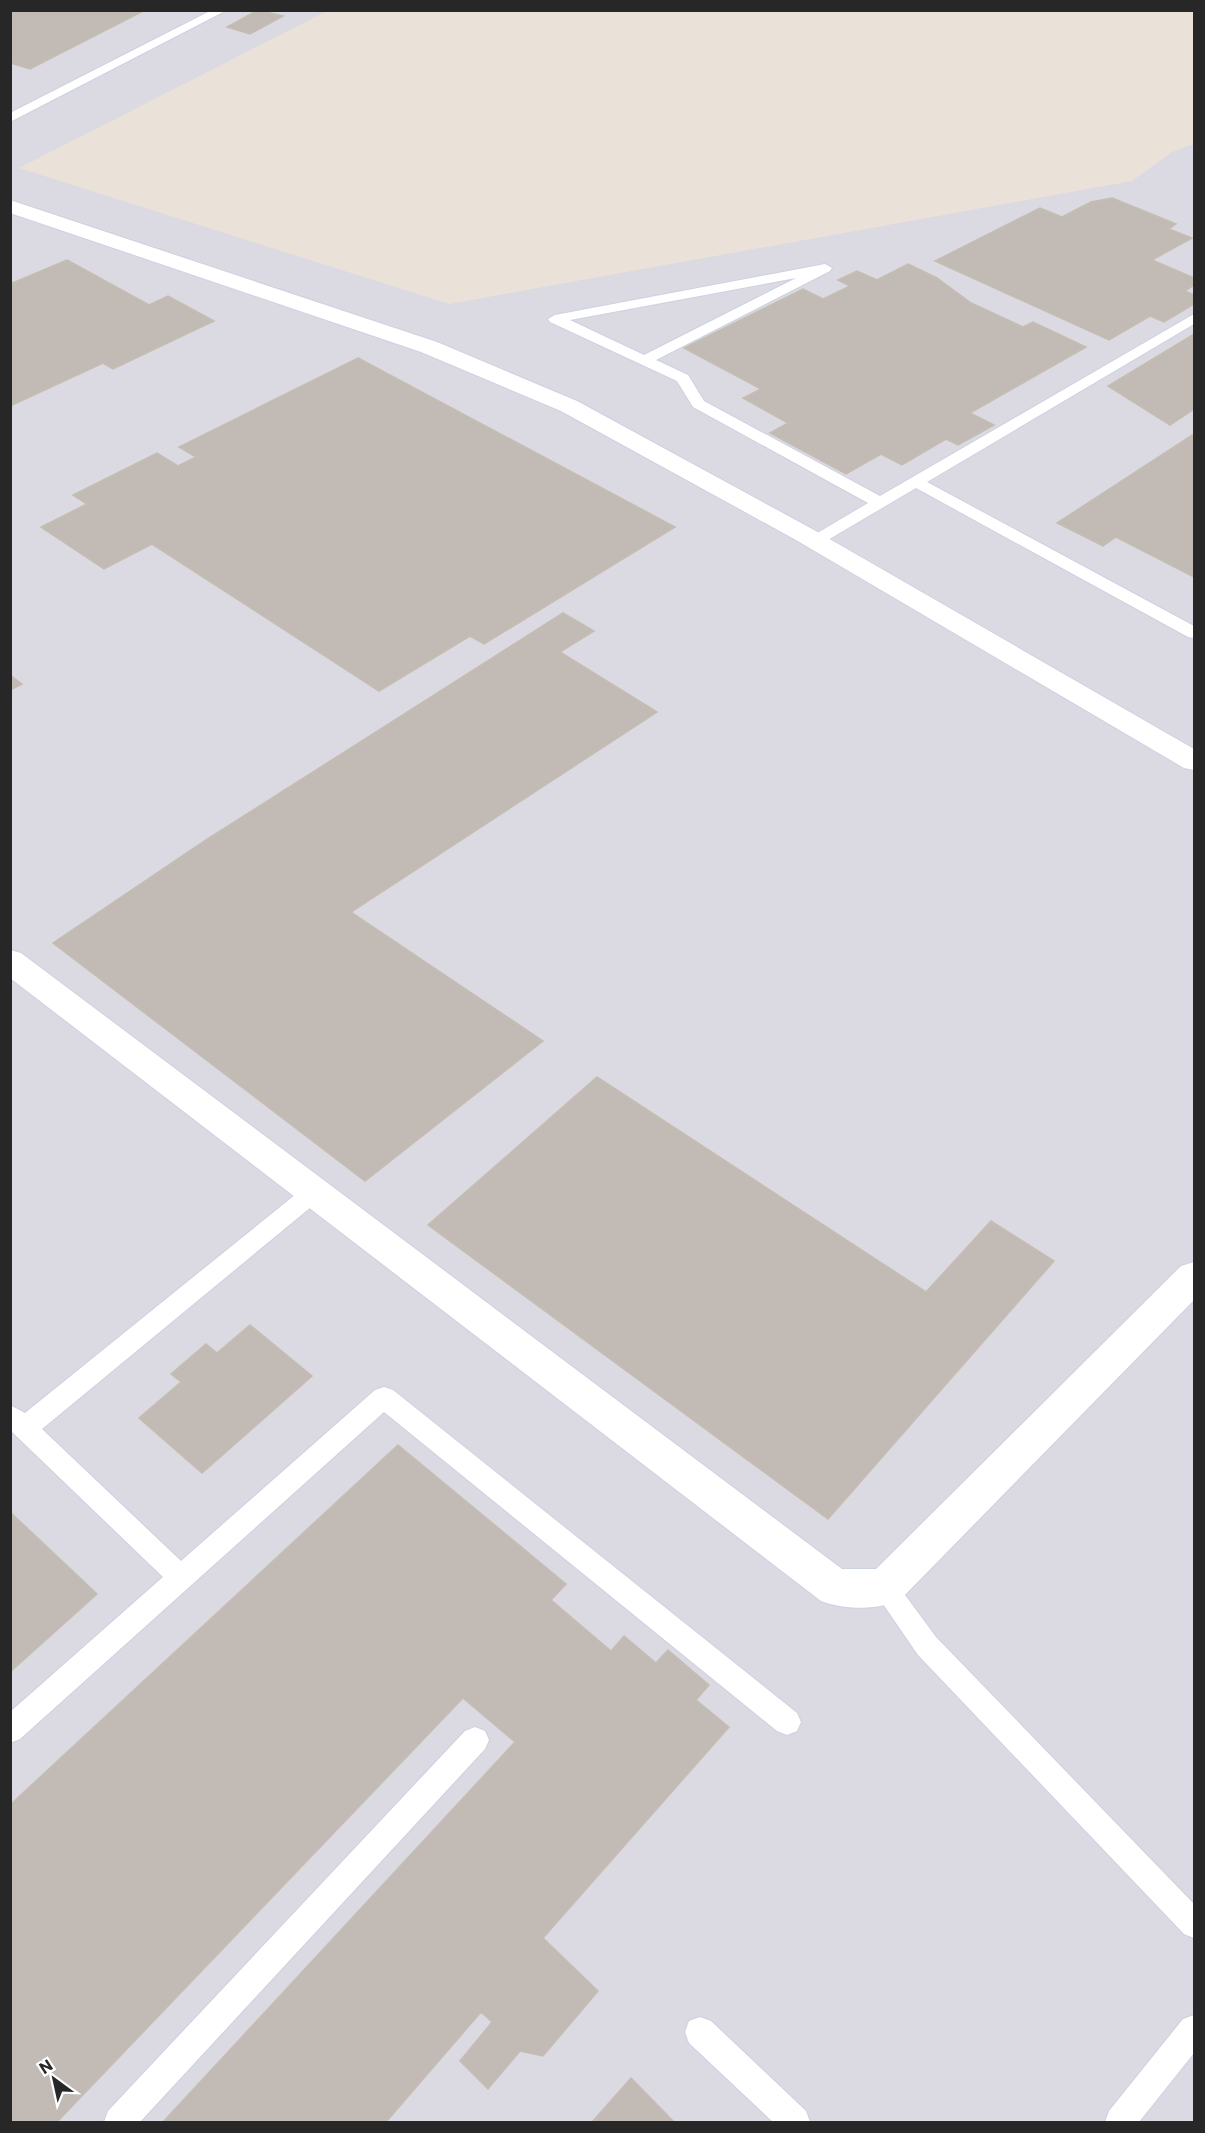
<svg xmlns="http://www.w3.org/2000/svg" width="1205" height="2133" viewBox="0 0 1205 2133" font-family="Commissioner,sans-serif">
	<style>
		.industrial { fill: #dbd9e2 }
		.building { fill: #c2bbb5; stroke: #c5bdb2; stroke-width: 1.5 }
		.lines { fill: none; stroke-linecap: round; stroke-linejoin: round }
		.service-casing { stroke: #cdd2e1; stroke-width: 2 }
		.tertiary-casing { stroke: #cdd2e1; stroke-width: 2 }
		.service { fill: #fff; fill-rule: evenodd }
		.tertiary { fill: #fff; fill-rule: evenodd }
	</style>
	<rect width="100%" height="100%" fill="#eae1d8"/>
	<path class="industrial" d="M 11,11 L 327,11 L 19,168 L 449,304 L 1132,181 L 1172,152 L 1194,144 L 1194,2122 L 11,2122 Z"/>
	<path class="building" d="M 10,10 L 145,10 L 30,69 L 10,63 Z
		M 258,10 L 283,16 L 250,34 L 227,27 Z
		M 1112,198 L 1176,224 L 1169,229 L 1192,238 L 1152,260 L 1194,278 L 1194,285 L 1185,291 L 1194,295 L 1194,304 L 1164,322 L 1150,316 L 1109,340 L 935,261 L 1040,208 L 1062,217 L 1091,202 Z
		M 67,260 L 149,305 L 168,296 L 214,321 L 113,369 L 103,363 L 10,406 L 10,284 Z
		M 908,264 L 937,278 L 971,303 L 1023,327 L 1033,322 L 1086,347 L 970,413 L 994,425 L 958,445 L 946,439 L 902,465 L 881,454 L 846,474 L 770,433 L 788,423 L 743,398 L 761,389 L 684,348 L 803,289 L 823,299 L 850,286 L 838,280 L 857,271 L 877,280 Z
		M 1194,334 L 1194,409 L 1170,425 L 1108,386 Z
		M 358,358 L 675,527 L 484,644 L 470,636 L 379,691 L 152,544 L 104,569 L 41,527 L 87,504 L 73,495 L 157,453 L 178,466 L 196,457 L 179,447 Z
		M 1194,434 L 1194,577 L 1116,537 L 1103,546 L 1057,523 Z
		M 563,613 L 594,631 L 560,652 L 657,712 L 351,912 L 543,1041 L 365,1181 L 53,943 L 206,840 Z
		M 10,675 L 22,684 L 10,690 Z
		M 597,1077 L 926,1292 L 991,1221 L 1054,1261 L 828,1519 L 428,1225 Z
		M 250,1325 L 312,1376 L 202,1473 L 139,1418 L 181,1382 L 171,1374 L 206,1344 L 217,1353 Z
		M 398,1445 L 566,1584 L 551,1600 L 611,1651 L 624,1636 L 656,1663 L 668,1650 L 709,1685 L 696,1700 L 729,1727 L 543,1938 L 598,1991 L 543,2056 L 520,2051 L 488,2089 L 460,2061 L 492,2022 L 481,2012 L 386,2122 L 163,2122 L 515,1742 L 463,1698 L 57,2122 L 10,2122 L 10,1805 Z
		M 10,1512 L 97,1594 L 10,1672 Z
		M 631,2078 L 674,2122 L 592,2122 Z"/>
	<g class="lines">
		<defs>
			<path id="service" d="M 212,10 L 227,10 L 10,122 L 10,113 Z
				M 825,264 L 832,268 L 830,271 L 656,360 L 688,375 L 704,401 L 880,496 L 1194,314 L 1194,324 L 927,482 L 1194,626 L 1194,638 L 1188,637 L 916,488 L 821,544 L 809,544 L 807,541 L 809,538 L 868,503 L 693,407 L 677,381 L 550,322 L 548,319 L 555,315 ZM 796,278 L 644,355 L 570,320 Z
				M 314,1183 L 322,1186 L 325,1192 L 322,1198 L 42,1429 L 181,1561 L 375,1390 L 384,1387 L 393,1390 L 797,1713 L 801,1722 L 797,1731 L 787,1735 L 777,1731 L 384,1412 L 20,1739 L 10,1743 L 10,1712 L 163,1577 L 10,1430 L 10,1405 L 25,1413 L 306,1186 Z
				M 885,1576 L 894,1580 L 936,1637 L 1194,1904 L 1194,1938 L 1184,1934 L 918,1655 L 872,1588 L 876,1580 Z
				M 475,1727 L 485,1731 L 489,1740 L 485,1749 L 140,2122 L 104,2122 L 108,2111 L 465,1731 Z
				M 1194,2015 L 1194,2053 L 1139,2122 L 1105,2122 L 1109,2111 L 1183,2019 Z
				M 700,2017 L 711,2021 L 806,2111 L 810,2122 L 773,2122 L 689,2043 L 685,2032 L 689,2021 Z"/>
			<path id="tertiary" d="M 10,200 L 437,342 L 577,401 L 814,530 L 1194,749 L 1194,770 L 1184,768 L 796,540 L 561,411 L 421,352 L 10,213 Z
				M 10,950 L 21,953 L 842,1569 L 876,1569 L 1181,1266 L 1194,1262 L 1194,1300 L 899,1601 C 876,1610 844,1610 821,1601 L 10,978 Z"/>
		</defs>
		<use href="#service" class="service-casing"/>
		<use href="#tertiary" class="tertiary-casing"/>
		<use href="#service" class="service"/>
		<use href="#tertiary" class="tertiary"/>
	</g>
	<rect width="1205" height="2133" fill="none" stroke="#272727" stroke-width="24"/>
	<g transform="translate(54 2079) rotate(327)" stroke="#ffffff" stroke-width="4.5" paint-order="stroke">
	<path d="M0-4.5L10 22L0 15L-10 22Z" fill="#272727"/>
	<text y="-9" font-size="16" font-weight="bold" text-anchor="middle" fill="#272727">N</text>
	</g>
</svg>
